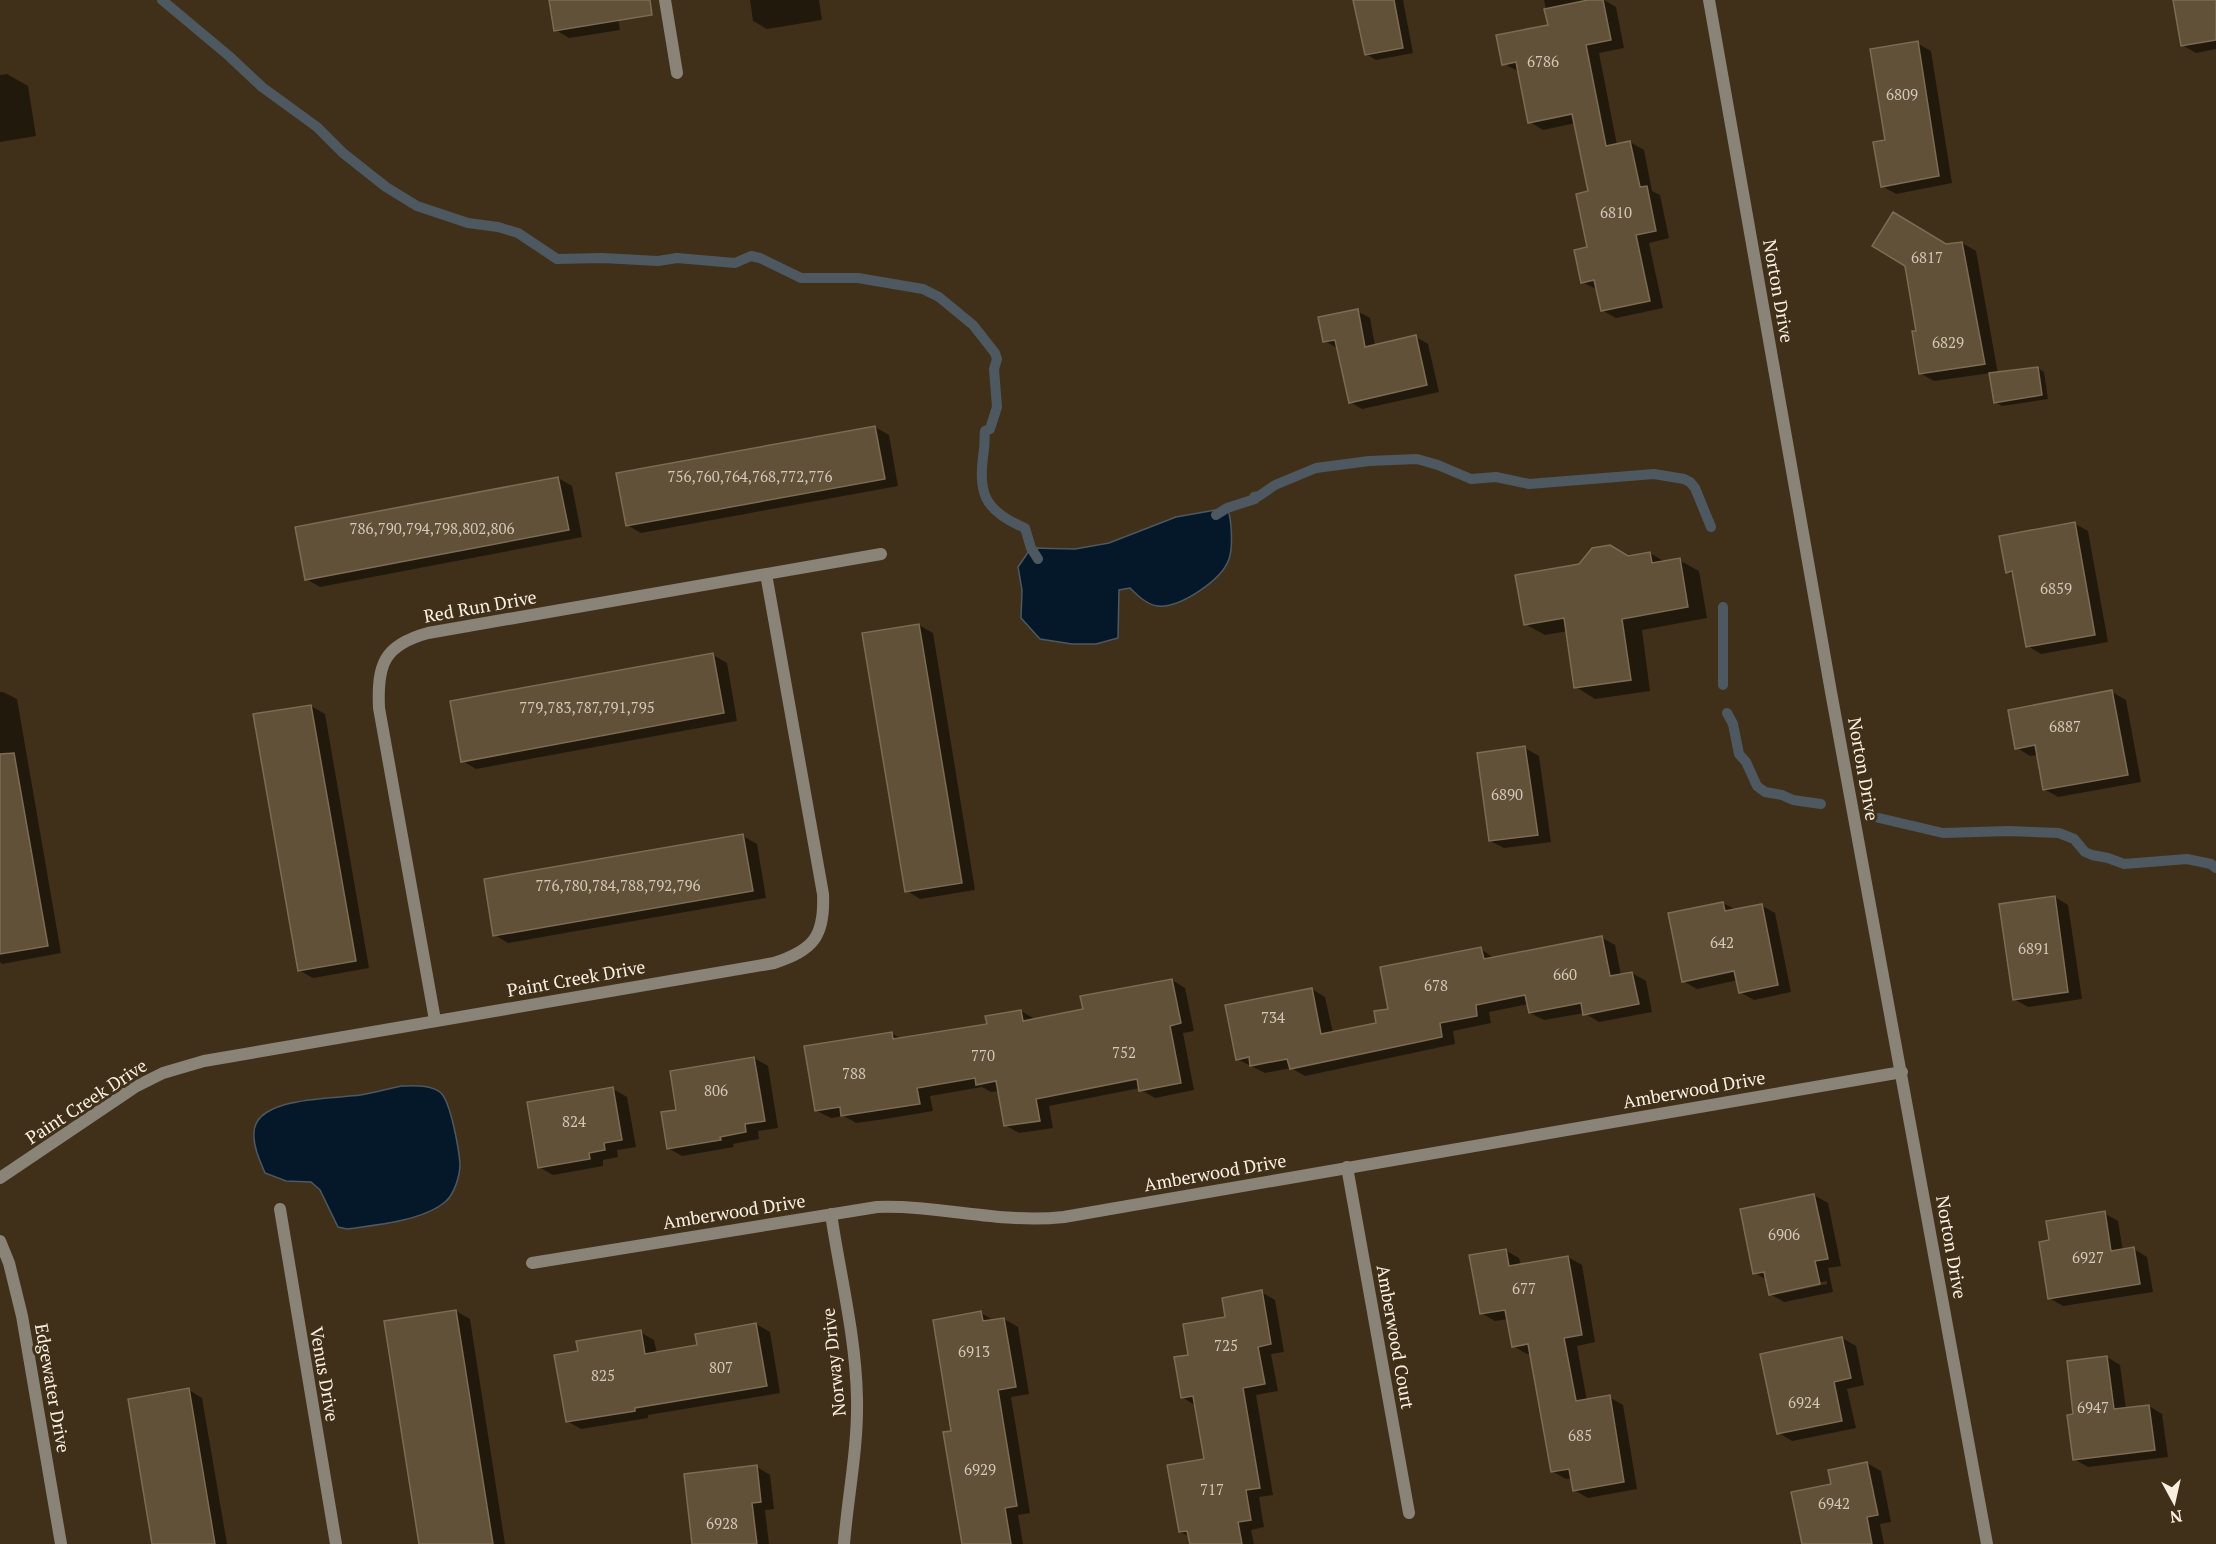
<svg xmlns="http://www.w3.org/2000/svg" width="2216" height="1544" viewBox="0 0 2216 1544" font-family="'PT Serif',serif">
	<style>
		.water { fill: #041829; stroke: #4e5860; stroke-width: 1.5 }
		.shadow { fill: #0007; fill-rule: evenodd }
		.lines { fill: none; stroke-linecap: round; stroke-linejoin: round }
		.stream { stroke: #4e5860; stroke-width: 10 }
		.building { fill: #625139; stroke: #7d6b53; stroke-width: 1.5 }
		.street { stroke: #8a8377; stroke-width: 12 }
		.labels { text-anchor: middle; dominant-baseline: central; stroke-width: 6; stroke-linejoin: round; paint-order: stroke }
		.number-label { font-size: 15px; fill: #d3c8b7 }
		.street-label { font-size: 18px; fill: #f9efe1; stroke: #403019 }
	</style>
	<rect width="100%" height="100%" fill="#403019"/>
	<path class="water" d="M 1227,508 C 1232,518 1233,548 1229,559 C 1222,580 1180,608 1158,606 C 1147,605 1137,595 1130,588 L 1119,590 L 1118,638 L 1096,644 L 1072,644 L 1040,639 L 1021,618 L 1022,590 L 1018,567 L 1031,548 L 1075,549 L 1109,543 L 1176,517 Z
		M 401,1086 C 413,1086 431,1084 441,1093 C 451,1103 459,1150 460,1164 C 460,1176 454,1195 445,1202 C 422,1221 376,1225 347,1229 L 338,1227 L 320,1190 L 311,1182 L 286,1181 L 265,1173 C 260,1161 253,1146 254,1133 C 254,1096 335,1099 360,1095 C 373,1093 387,1089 401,1086 Z"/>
	<path class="shadow" d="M 551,0 L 615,0 L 620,30 L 569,38 L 556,30 Z
		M 750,0 L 819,0 L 822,20 L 767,29 L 753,21 Z
		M 1355,0 L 1403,0 L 1413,53 L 1376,60 L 1366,54 Z
		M 1544,0 L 1604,0 L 1616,7 L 1624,48 L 1599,53 L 1617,145 L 1630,142 L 1644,150 L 1652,191 L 1660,195 L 1669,238 L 1649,243 L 1663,308 L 1616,318 L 1602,310 L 1598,290 L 1582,282 L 1589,248 L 1590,193 L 1576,123 L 1543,130 L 1530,122 L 1520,72 L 1504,64 L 1550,26 Z
		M 2175,0 L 2216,0 L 2216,49 L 2196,53 L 2182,45 Z
		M 1917,43 L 1931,51 L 1952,183 L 1896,194 L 1882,186 L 1887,141 Z
		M 7,74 L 28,86 L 36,136 L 0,142 L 0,75 Z
		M 1962,243 L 1976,251 L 1998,374 L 2038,368 L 2044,372 L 2048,399 L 2002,406 L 1995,402 L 1991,373 L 1934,381 L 1920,373 L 1918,332 L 1946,246 Z
		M 1357,311 L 1370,318 L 1375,346 L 1416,337 L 1428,344 L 1439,392 L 1362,409 L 1350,402 L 1337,348 L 1325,341 Z
		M 875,427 L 889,435 L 898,486 L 641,533 L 627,525 Z
		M 558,478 L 572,486 L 582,537 L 320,587 L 306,579 Z
		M 2075,524 L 2088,531 L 2108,642 L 2041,654 L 2028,646 L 2015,576 L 2007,572 Z
		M 1650,553 L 1665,562 L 1679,560 L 1699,571 L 1707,618 L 1642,630 L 1650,691 L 1595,699 L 1576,687 L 1568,631 L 1545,635 L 1525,624 L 1628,557 Z
		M 919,625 L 933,633 L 975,890 L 920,899 L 907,891 Z
		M 713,655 L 727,663 L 737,721 L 476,769 L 463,761 Z
		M 0,692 L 3,692 L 17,699 L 61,953 L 2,964 L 0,962 Z
		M 2112,692 L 2126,700 L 2141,782 L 2058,797 L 2044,789 L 2038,755 L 2030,756 L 2017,748 Z
		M 311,706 L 325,714 L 369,968 L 313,978 L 299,970 Z
		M 1525,748 L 1539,756 L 1551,842 L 1504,848 L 1490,841 Z
		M 743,836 L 757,844 L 766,898 L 508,943 L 495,935 Z
		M 2055,897 L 2068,905 L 2082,999 L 2028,1007 L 2014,999 Z
		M 1723,903 L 1736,910 L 1761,905 L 1775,913 L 1791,992 L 1754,1000 L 1740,992 L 1738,980 L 1697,989 L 1683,981 Z
		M 1601,937 L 1615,945 L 1621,975 L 1632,973 L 1646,981 L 1652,1012 L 1599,1022 L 1584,1013 L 1544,1020 L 1530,1013 L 1528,1004 L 1489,1012 L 1491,1023 L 1453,1031 L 1455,1044 L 1305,1076 L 1291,1068 L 1265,1073 L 1237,1059 L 1312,989 L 1325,997 L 1333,1033 L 1378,1024 L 1390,1010 L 1481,949 L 1495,959 Z
		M 1172,980 L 1185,988 L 1194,1031 L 1183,1033 L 1194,1090 L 1155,1098 L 1141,1090 L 1140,1088 L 1049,1106 L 1053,1128 L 1019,1133 L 1005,1125 L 999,1091 L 991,1092 L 982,1087 L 930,1096 L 933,1111 L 885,1119 L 856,1123 L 844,1116 L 831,1118 L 817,1111 L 891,1033 L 902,1039 L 988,1025 L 1021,1011 L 1035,1019 L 1085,1010 Z
		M 754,1058 L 768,1066 L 778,1128 L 758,1131 L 759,1139 L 733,1144 L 734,1147 L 682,1156 L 668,1148 L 678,1111 Z
		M 613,1089 L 627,1097 L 636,1147 L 617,1150 L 618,1157 L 603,1160 L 603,1166 L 553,1175 L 539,1167 Z
		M 1814,1195 L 1828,1203 L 1841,1266 L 1828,1268 L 1833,1292 L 1784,1302 L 1770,1294 L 1767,1280 L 1755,1273 ZM 1827,1281 L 1827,1284 L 1780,1294 L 1780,1291 Z
		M 2104,1213 L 2118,1221 L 2123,1251 L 2134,1249 L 2147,1257 L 2153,1292 L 2063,1306 L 2049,1298 L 2051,1242 Z
		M 1505,1250 L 1519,1258 L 1521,1266 L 1568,1257 L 1582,1265 L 1595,1342 L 1577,1346 L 1587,1401 L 1609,1397 L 1623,1405 L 1637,1489 L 1588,1498 L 1574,1490 L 1572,1478 L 1566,1479 L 1552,1471 L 1532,1354 L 1527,1354 L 1513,1346 L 1508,1319 L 1495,1321 L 1481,1313 Z
		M 1261,1292 L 1275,1300 L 1284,1352 L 1271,1354 L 1278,1391 L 1256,1395 L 1273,1495 L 1259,1497 L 1264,1527 L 1251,1530 L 1254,1544 L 1191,1544 L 1190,1537 L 1180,1532 L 1205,1460 L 1196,1406 L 1182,1397 L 1190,1356 L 1226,1318 Z
		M 456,1311 L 470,1319 L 505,1544 L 420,1544 Z
		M 981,1313 L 995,1321 L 1004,1319 L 1018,1327 L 1029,1394 L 1011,1397 L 1030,1513 L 1018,1515 L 1023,1544 L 963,1544 L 953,1432 Z
		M 756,1324 L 770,1332 L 780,1393 L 648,1415 L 648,1418 L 581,1429 L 567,1421 L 580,1353 L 640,1332 L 654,1340 L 657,1354 L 698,1347 Z
		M 1842,1338 L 1856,1346 L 1864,1385 L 1847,1389 L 1856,1428 L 1792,1441 L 1779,1433 Z
		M 2107,1357 L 2120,1365 L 2126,1409 L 2149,1406 L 2162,1414 L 2168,1457 L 2088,1467 L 2074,1459 L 2075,1415 Z
		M 189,1390 L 202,1398 L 227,1544 L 154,1544 Z
		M 1867,1463 L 1881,1471 L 1891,1522 L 1880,1524 L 1884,1544 L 1803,1544 L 1833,1485 Z
		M 757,1467 L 770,1475 L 774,1509 L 765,1510 L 769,1544 L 694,1544 Z"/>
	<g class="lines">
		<path class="stream" d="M 162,0 L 229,56 L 262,87 L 317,127 L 343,153 L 386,187 L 417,206 L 468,223 L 498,227 L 518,233 L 557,259 L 602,258 L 658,261 L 677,258 L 735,263 L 751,256 L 760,258 L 801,278 L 858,278 L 923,289 L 939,297 L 973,325 L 995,353 L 997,359 L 994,369 L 997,407 L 990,429 L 985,431 C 984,437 985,443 984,449 C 978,492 982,510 1025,528 L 1031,548 L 1038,559
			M 1216,515 L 1227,508 L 1255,499 L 1254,497 L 1259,496 L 1275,485 L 1316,468 L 1369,461 L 1417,459 L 1438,465 L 1471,479 L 1496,477 L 1529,484 L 1654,474 L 1684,479 L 1690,482 L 1695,488 L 1711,527
			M 1723,685 L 1723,607
			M 1727,713 L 1733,724 L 1739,754 L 1746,762 L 1757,786 L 1765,792 L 1782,795 L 1793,800 L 1821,804
			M 1879,818 L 1943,833 L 2009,831 L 2059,833 L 2074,839 L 2085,852 L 2092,855 L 2108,858 L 2124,864 L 2187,859 L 2211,864 L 2216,868"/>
	</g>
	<path class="building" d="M 549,0 L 650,0 L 652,15 L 554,31 Z
		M 1353,0 L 1394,0 L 1403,48 L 1365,55 Z
		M 1588,0 L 1603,0 L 1611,40 L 1586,45 L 1606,146 L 1630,141 L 1640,187 L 1647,186 L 1656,231 L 1636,235 L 1650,301 L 1601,311 L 1594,280 L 1581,283 L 1574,250 L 1587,247 L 1576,194 L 1588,191 L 1572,114 L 1528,123 L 1516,62 L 1502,65 L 1496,35 L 1548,25 L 1544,9 Z
		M 2173,0 L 2216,0 L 2216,40 L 2181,46 Z
		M 1918,41 L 1939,176 L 1881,187 L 1873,142 L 1885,140 L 1870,49 Z
		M 1893,212 L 1946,244 L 1962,242 L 1985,364 L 1919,374 L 1912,331 L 1916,331 L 1905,266 L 1872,246 Z
		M 1358,309 L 1365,347 L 1416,335 L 1427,385 L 1349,403 L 1335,340 L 1323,342 L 1318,317 Z
		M 2038,367 L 2042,395 L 1994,403 L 1989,373 Z
		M 875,426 L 885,479 L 626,526 L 616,473 Z
		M 558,477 L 569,530 L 305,580 L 295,527 Z
		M 2075,522 L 2095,635 L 2026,647 L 2012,571 L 2006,573 L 1999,536 Z
		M 1610,545 L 1628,556 L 1650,552 L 1652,563 L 1680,558 L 1688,607 L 1622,619 L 1631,680 L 1574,688 L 1564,618 L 1524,625 L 1515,575 L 1579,564 L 1592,548 Z
		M 919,624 L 962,883 L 905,892 L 862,633 Z
		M 713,653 L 724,713 L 461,762 L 450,701 Z
		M 2112,690 L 2128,775 L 2043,790 L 2035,745 L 2015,749 L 2008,710 Z
		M 311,705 L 356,961 L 298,971 L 253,714 Z
		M 1525,746 L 1538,835 L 1489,841 L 1477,753 Z
		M 14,753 L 48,946 L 0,954 L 0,754 Z
		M 743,834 L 753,891 L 493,936 L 484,879 Z
		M 2055,896 L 2068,992 L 2013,1000 L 1999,904 Z
		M 1723,902 L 1725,911 L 1762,904 L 1778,985 L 1739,993 L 1734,971 L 1682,982 L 1668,913 Z
		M 1602,936 L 1610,976 L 1632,972 L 1639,1004 L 1583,1015 L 1581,1003 L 1529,1013 L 1525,995 L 1476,1005 L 1477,1016 L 1440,1023 L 1442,1037 L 1290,1069 L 1287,1059 L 1250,1066 L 1249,1057 L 1236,1060 L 1225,1005 L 1312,988 L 1321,1034 L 1376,1023 L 1374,1011 L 1388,1009 L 1380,967 L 1481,947 L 1484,959 Z
		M 1172,979 L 1181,1023 L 1170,1026 L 1181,1083 L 1139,1091 L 1137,1079 L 1036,1099 L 1040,1121 L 1004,1126 L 996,1081 L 976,1085 L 975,1078 L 917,1088 L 920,1104 L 841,1116 L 840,1107 L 815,1111 L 804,1046 L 892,1032 L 893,1039 L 987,1024 L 985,1016 L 1021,1010 L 1023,1021 L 1083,1009 L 1080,996 Z
		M 754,1057 L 765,1121 L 745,1124 L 746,1132 L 720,1137 L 721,1140 L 667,1149 L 661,1112 L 676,1110 L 670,1071 Z
		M 613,1087 L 622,1140 L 604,1143 L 605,1150 L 589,1153 L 590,1159 L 538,1168 L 527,1102 Z
		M 1814,1194 L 1828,1259 L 1815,1261 L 1820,1284 L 1769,1295 L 1764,1272 L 1753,1274 L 1740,1209 Z
		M 2105,1211 L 2111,1251 L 2134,1247 L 2140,1284 L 2048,1299 L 2039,1242 L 2049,1240 L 2046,1221 Z
		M 1506,1249 L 1509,1266 L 1568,1256 L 1582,1335 L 1564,1338 L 1576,1401 L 1610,1395 L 1624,1482 L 1573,1491 L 1569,1469 L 1551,1472 L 1528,1344 L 1512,1347 L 1505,1310 L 1480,1314 L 1469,1255 Z
		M 1262,1290 L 1271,1344 L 1258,1347 L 1265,1384 L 1243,1388 L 1260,1488 L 1246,1490 L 1251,1520 L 1238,1522 L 1242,1544 L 1190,1544 L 1187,1531 L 1179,1532 L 1167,1465 L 1204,1459 L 1193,1396 L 1181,1398 L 1174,1357 L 1188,1355 L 1183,1324 L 1225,1317 L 1222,1298 Z
		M 456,1310 L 493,1544 L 419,1544 L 384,1321 Z
		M 981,1311 L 983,1321 L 1004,1318 L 1016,1387 L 998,1390 L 1017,1506 L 1005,1508 L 1011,1544 L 962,1544 L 943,1432 L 951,1431 L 933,1320 Z
		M 756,1323 L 767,1386 L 635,1408 L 635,1411 L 566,1422 L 554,1355 L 578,1351 L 576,1341 L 641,1330 L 645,1354 L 697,1345 L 695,1334 Z
		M 1842,1337 L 1851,1378 L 1834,1382 L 1842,1421 L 1777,1434 L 1760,1354 Z
		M 2107,1356 L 2114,1409 L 2149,1405 L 2155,1450 L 2073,1460 L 2067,1415 L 2073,1414 L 2067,1361 Z
		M 189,1388 L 215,1544 L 152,1544 L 128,1399 Z
		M 1867,1462 L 1878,1515 L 1867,1517 L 1872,1544 L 1802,1544 L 1791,1492 L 1831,1484 L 1828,1470 Z
		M 757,1465 L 761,1502 L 752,1503 L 757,1544 L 692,1544 L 684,1474 Z"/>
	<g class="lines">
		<path class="street" d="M 665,0 L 677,73
			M 1709,0 L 1831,692 L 1987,1544
			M 435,1020 L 379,708 C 377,664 384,645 428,633 L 881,554
			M 1347,1167 L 1409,1513
			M 0,1178 L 135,1087 L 163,1073 L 204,1061 L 774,963 C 813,950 825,937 823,894 L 766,574
			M 280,1209 L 336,1544
			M 831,1214 C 840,1275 856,1337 857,1399 C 858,1448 848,1495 844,1544
			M 0,1241 L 9,1263 L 22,1316 L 61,1544
			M 532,1263 L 877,1207 C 941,1205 1000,1224 1064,1217 L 1902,1072"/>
	</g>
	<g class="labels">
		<g class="number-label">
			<text x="1543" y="61">6786</text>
			<text x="1902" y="94">6809</text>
			<text x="1616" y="212">6810</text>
			<text x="1927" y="257">6817</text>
			<text x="1948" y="342">6829</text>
			<text x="750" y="476">756,760,764,768,772,776</text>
			<text x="432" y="528">786,790,794,798,802,806</text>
			<text x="2056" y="588">6859</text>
			<text x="587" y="707">779,783,787,791,795</text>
			<text x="2065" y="726">6887</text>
			<text x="1507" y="794">6890</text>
			<text x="618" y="885">776,780,784,788,792,796</text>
			<text x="1722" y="942">642</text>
			<text x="2034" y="948">6891</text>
			<text x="1565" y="974">660</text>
			<text x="1436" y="985">678</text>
			<text x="1273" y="1017">734</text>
			<text x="1124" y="1052">752</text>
			<text x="983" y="1055">770</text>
			<text x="854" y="1073">788</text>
			<text x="716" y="1090">806</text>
			<text x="574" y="1121">824</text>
			<text x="1784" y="1234">6906</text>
			<text x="2088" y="1257">6927</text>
			<text x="1524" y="1288">677</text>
			<text x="1226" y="1345">725</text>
			<text x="974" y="1351">6913</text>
			<text x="721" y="1367">807</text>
			<text x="603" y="1375">825</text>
			<text x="1804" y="1402">6924</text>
			<text x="2093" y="1407">6947</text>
			<text x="1580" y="1435">685</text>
			<text x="980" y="1469">6929</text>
			<text x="1212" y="1489">717</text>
			<text x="1834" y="1503">6942</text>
			<text x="722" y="1523">6928</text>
		</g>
		<g class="street-label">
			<text transform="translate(1779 291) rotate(80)">Norton Drive</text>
			<text transform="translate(480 606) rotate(-10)">Red Run Drive</text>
			<text transform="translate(1864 769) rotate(80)">Norton Drive</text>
			<text transform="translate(576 978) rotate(-10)">Paint Creek Drive</text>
			<text transform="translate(1694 1089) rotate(-10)">Amberwood Drive</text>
			<text transform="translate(86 1101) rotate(-33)">Paint Creek Drive</text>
			<text transform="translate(1215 1172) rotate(-10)">Amberwood Drive</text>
			<text transform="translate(734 1211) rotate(-9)">Amberwood Drive</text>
			<text transform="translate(1952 1247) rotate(80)">Norton Drive</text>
			<text transform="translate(1396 1337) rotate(80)">Amberwood Court</text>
			<text transform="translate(833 1362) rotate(-96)">Norway Drive</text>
			<text transform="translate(325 1374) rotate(80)">Venus Drive</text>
			<text transform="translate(53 1388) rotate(80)">Edgewater Drive</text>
		</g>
	</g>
	<g transform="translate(2174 1502) rotate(172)" stroke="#403019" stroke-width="4.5" paint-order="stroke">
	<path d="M0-4.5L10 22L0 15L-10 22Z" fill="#f9efe1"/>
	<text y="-9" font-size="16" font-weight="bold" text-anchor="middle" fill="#f9efe1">N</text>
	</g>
</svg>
